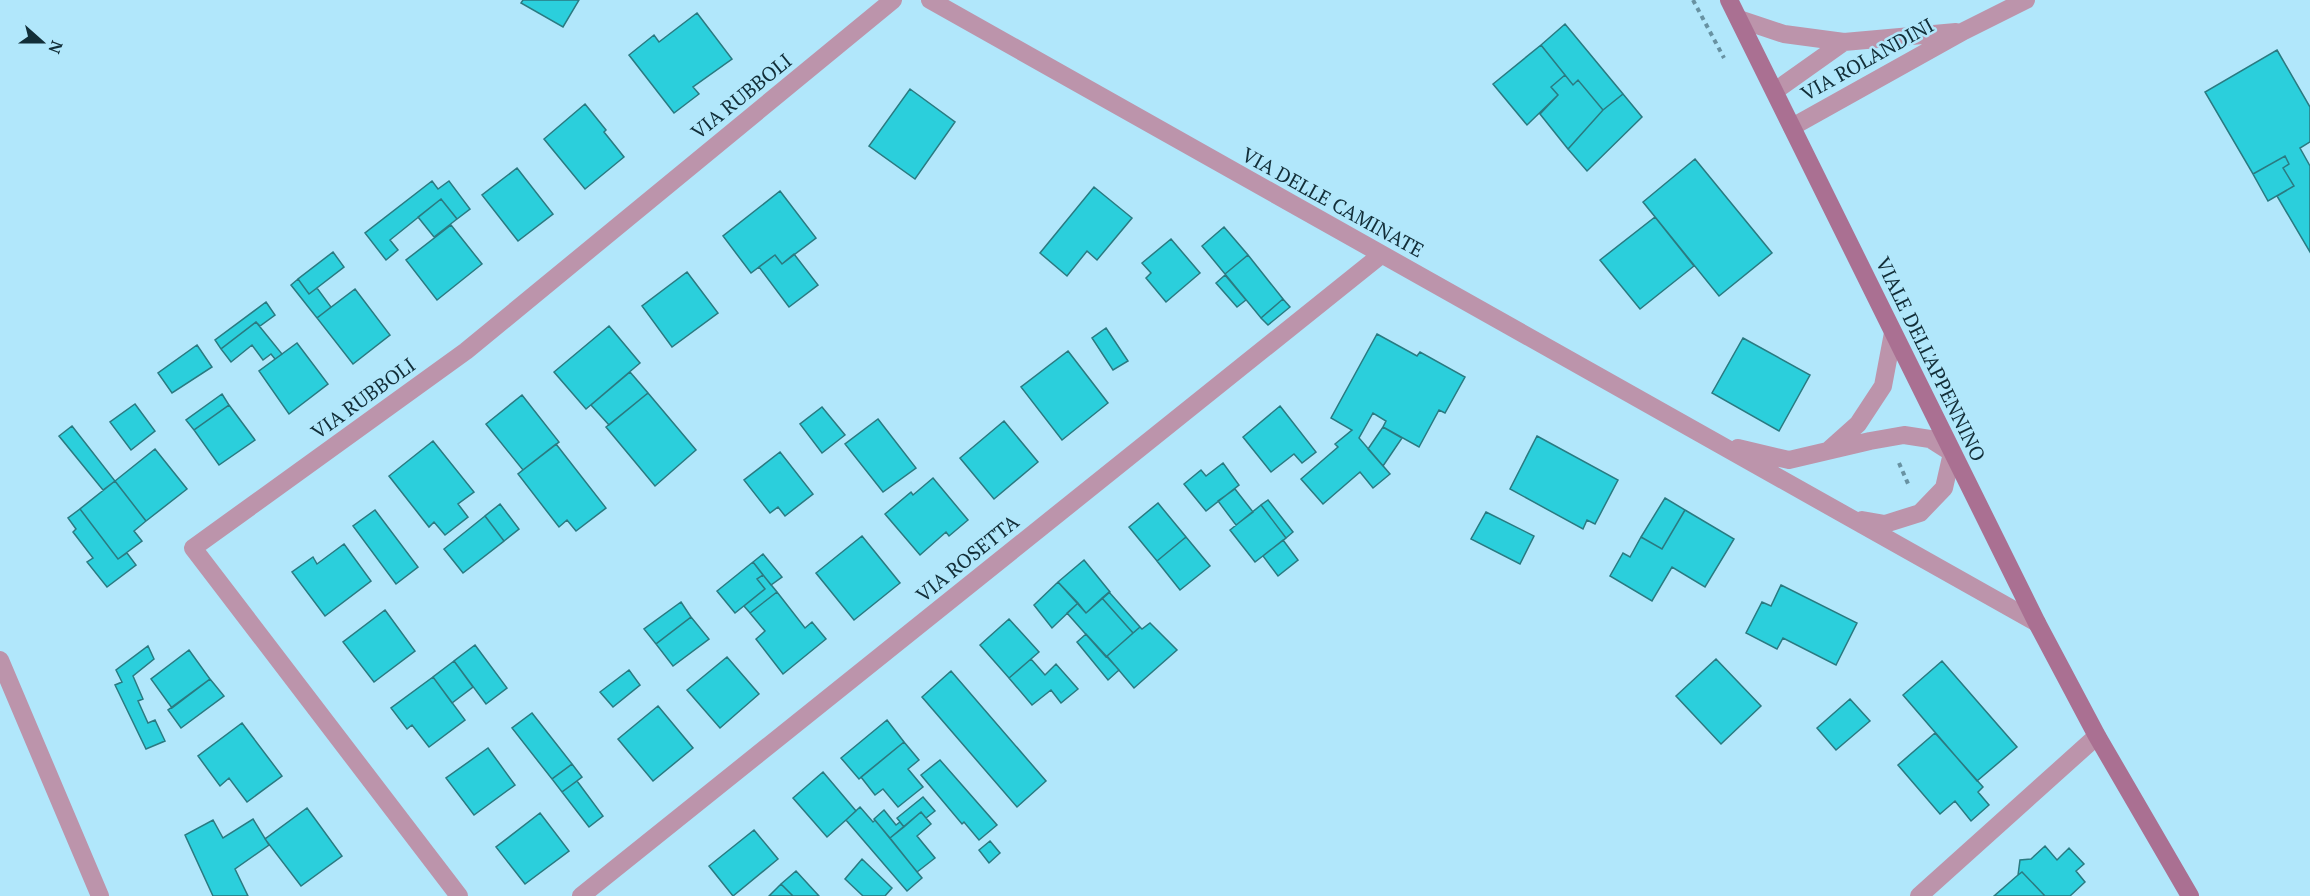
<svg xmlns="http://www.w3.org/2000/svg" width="2310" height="896" viewBox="0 0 2310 896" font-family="'PT Serif',serif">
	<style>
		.building { fill: #2bcfdc; stroke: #2a7a81; stroke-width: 1.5 }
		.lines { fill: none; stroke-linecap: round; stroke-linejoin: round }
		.path { stroke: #6892a2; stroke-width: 4; stroke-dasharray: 4.5 4.5; stroke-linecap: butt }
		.street { stroke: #bc94ab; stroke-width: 18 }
		.secondary { stroke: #aa7092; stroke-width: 18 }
		.labels { text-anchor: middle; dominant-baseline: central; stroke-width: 5; stroke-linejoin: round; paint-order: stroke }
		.street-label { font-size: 20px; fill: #122e38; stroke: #b1e7fb }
	</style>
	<rect width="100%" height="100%" fill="#b1e7fb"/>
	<path class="building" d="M 523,0 L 579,0 L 563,27 L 521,3 Z
		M 697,13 L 732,59 L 693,87 L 699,94 L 674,113 L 629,55 L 654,35 L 659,42 Z
		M 1565,24 L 1623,94 L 1603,110 L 1578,80 L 1573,85 L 1541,45 Z
		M 1541,45 L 1565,75 L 1551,87 L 1558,95 L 1527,125 L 1493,84 Z
		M 2277,50 L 2310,107 L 2310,142 L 2300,148 L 2310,166 L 2310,252 L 2277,196 L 2294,186 L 2283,168 L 2289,164 L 2285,156 L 2253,174 L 2205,92 Z
		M 1565,75 L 1573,85 L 1578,80 L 1603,110 L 1568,149 L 1540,114 L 1558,95 L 1551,87 Z
		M 910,89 L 955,122 L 915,179 L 869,146 Z
		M 1623,94 L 1642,117 L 1587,171 L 1568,149 L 1603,110 Z
		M 585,104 L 606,130 L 604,132 L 624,157 L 585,189 L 544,139 Z
		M 2285,156 L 2289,164 L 2283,168 L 2294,186 L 2268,201 L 2253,174 Z
		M 1695,159 L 1772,253 L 1719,296 L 1643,202 Z
		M 517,168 L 553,214 L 518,241 L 482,195 Z
		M 432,181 L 438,189 L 449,181 L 470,209 L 457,219 L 441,199 L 390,240 L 398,250 L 386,260 L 365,233 Z
		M 1094,187 L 1132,218 L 1097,260 L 1087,251 L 1067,276 L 1040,253 Z
		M 780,191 L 816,238 L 782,264 L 775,255 L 751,273 L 723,236 Z
		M 441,199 L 457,219 L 434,237 L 418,217 Z
		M 1655,217 L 1694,266 L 1640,309 L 1600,260 Z
		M 451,225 L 482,264 L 437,300 L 406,260 Z
		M 1224,227 L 1248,255 L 1225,274 L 1202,246 Z
		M 1171,239 L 1200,273 L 1166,302 L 1146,278 L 1151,273 L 1142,263 Z
		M 333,252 L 344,267 L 309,294 L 298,279 Z
		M 794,254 L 818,285 L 789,307 L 759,267 L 775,255 L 782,264 Z
		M 1248,255 L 1283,299 L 1261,318 L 1225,274 Z
		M 687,272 L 718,313 L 672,347 L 642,306 Z
		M 1225,275 L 1246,300 L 1237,307 L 1216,283 Z
		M 298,279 L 309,294 L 317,288 L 331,307 L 317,318 L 291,285 Z
		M 355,289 L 390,335 L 353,364 L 317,318 Z
		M 1283,299 L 1290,307 L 1268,325 L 1261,318 Z
		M 266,302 L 275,315 L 260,326 L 256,322 L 221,349 L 215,340 Z
		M 256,322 L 282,354 L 275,359 L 271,354 L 263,360 L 252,345 L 231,362 L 221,349 Z
		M 609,326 L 640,363 L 586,409 L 554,372 Z
		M 1106,328 L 1128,361 L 1113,370 L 1092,338 Z
		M 1377,334 L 1417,356 L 1420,352 L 1465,377 L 1445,413 L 1439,410 L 1419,447 L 1383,427 L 1386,421 L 1373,413 L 1359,438 L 1390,474 L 1373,488 L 1360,472 L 1323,504 L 1301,479 L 1338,447 L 1335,444 L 1352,430 L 1331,418 Z
		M 1743,338 L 1810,375 L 1779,431 L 1712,393 Z
		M 297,343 L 328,384 L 289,414 L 259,371 Z
		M 197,345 L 212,367 L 172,393 L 158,373 Z
		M 1068,351 L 1108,403 L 1062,440 L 1021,387 Z
		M 630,372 L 648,393 L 609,425 L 591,405 Z
		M 648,393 L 696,450 L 655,486 L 606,427 Z
		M 222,394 L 229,405 L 194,430 L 186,420 Z
		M 522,395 L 559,442 L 523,470 L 486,424 Z
		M 135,404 L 155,431 L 131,450 L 110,422 Z
		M 229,405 L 255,440 L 219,465 L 194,430 Z
		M 1280,406 L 1316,452 L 1302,463 L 1294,454 L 1271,472 L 1243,437 Z
		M 822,407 L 845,435 L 822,453 L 800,424 Z
		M 878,419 L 916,468 L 883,492 L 845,444 Z
		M 1004,421 L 1038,462 L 994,499 L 960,458 Z
		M 72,426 L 115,481 L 103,490 L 59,436 Z
		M 1383,427 L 1402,438 L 1383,466 L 1368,449 Z
		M 1537,436 L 1618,480 L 1595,524 L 1587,520 L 1583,529 L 1510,489 Z
		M 433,441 L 474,492 L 458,504 L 468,517 L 445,535 L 434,522 L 429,527 L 389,476 Z
		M 556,444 L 606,508 L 576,531 L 567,520 L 559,527 L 518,474 Z
		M 155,449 L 187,489 L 146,521 L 115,481 Z
		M 780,452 L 813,494 L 785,516 L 778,507 L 770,513 L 744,480 Z
		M 1223,463 L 1239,485 L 1206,511 L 1184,484 L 1201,470 L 1206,476 Z
		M 933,478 L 968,520 L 949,536 L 946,532 L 920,555 L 885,514 L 911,492 L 913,495 Z
		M 115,481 L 146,521 L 134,531 L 142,541 L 118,559 L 80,509 Z
		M 1235,489 L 1253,512 L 1236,525 L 1218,501 Z
		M 1665,498 L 1685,510 L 1662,549 L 1641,537 Z
		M 1268,500 L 1293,532 L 1286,538 L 1261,505 Z
		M 1158,503 L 1186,537 L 1157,561 L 1129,527 Z
		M 500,504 L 519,529 L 504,541 L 485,516 Z
		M 1261,505 L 1286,538 L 1255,562 L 1230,530 Z
		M 80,509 L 118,559 L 127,553 L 136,565 L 107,587 L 87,562 L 93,558 L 73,532 L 76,529 L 68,518 Z
		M 375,510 L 418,567 L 396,584 L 353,526 Z
		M 1685,510 L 1734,539 L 1705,587 L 1672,567 L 1652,601 L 1610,576 L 1623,553 L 1630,557 L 1641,537 L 1662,549 Z
		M 1486,512 L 1534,536 L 1520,564 L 1471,539 Z
		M 485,516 L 504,541 L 463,573 L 444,549 Z
		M 862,536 L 900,583 L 854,620 L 816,573 Z
		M 1186,537 L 1210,566 L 1180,590 L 1157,561 Z
		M 1283,540 L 1298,560 L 1278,576 L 1263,556 Z
		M 344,544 L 371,581 L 325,616 L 292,572 L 313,557 L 317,564 Z
		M 763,554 L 782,577 L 771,585 L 753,562 Z
		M 1084,560 L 1110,592 L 1086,613 L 1058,582 Z
		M 753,562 L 763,575 L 757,579 L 765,589 L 735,613 L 717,591 Z
		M 763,575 L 777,592 L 750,613 L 744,606 L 765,589 L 757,579 Z
		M 1058,582 L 1078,603 L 1052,628 L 1034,605 Z
		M 1781,585 L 1857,623 L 1836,665 L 1783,638 L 1777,649 L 1746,633 L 1762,602 L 1771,606 Z
		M 777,592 L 805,628 L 812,622 L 826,639 L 783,674 L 756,639 L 765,631 L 750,613 Z
		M 1109,592 L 1140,627 L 1133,633 L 1102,598 Z
		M 1102,598 L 1133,633 L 1106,657 L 1067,613 L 1078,603 L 1086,613 Z
		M 681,602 L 691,617 L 656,644 L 644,629 Z
		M 385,610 L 415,651 L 374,682 L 343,642 Z
		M 691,617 L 709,639 L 673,666 L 656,644 Z
		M 1009,619 L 1039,652 L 1009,678 L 980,645 Z
		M 1150,623 L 1177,650 L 1134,688 L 1107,656 L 1140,627 L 1142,629 Z
		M 1086,634 L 1119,670 L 1108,680 L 1077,642 Z
		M 475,645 L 507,688 L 486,704 L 454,661 Z
		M 148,646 L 154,659 L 133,676 L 143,699 L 138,701 L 148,723 L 155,720 L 165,741 L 146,749 L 115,685 L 122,682 L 116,670 Z
		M 189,650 L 210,679 L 172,708 L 151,679 Z
		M 727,657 L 759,694 L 720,728 L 687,690 Z
		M 1031,659 L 1045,675 L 1056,664 L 1078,689 L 1061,703 L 1051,690 L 1032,705 L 1009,678 Z
		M 1716,659 L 1761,706 L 1721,744 L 1676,696 Z
		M 454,661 L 473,687 L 452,703 L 433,677 Z
		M 1942,661 L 2017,747 L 1977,781 L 1903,695 Z
		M 629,670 L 640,685 L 613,707 L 600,692 Z
		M 951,671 L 1046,781 L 1017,807 L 922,697 Z
		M 433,677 L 465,720 L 429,747 L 412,725 L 407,729 L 391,708 Z
		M 210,679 L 224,696 L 181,728 L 168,710 Z
		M 1850,699 L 1870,721 L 1836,750 L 1817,728 Z
		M 658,706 L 693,748 L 653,781 L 618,739 Z
		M 532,713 L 572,764 L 552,779 L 512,728 Z
		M 887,720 L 904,742 L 859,779 L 841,758 Z
		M 242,723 L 282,776 L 247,802 L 229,778 L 220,786 L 198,756 Z
		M 1935,733 L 1983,787 L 1978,792 L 1989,805 L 1971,821 L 1955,801 L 1940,814 L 1898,765 Z
		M 904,742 L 919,760 L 908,769 L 923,787 L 898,807 L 883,789 L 875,795 L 861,777 Z
		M 488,748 L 515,785 L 474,815 L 446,778 Z
		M 940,760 L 997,825 L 979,840 L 964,822 L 962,824 L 921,775 Z
		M 572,764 L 582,777 L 562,792 L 552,779 Z
		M 823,772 L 856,811 L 827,837 L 793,798 Z
		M 577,781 L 603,816 L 589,827 L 562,792 Z
		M 923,797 L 935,811 L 926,818 L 921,812 L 904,827 L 897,818 Z
		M 860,807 L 873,822 L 875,820 L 922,878 L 907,891 L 846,820 Z
		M 307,808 L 342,856 L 301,886 L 265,839 Z
		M 884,810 L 896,825 L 900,822 L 904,827 L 890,838 L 874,819 Z
		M 921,812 L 931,824 L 917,836 L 935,858 L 917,872 L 890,838 Z
		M 540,813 L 569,851 L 525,884 L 496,847 Z
		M 253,819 L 269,845 L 235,869 L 248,896 L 213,896 L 185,835 L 213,820 L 223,838 Z
		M 754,830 L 778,859 L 733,896 L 709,866 Z
		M 990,841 L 1000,853 L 989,863 L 979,850 Z
		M 2045,846 L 2057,860 L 2069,848 L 2084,864 L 2076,871 L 2085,882 L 2070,896 L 2045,896 L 2022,872 L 2018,875 L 2020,860 L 2031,859 Z
		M 862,859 L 892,888 L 885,896 L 863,896 L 845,879 Z
		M 796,871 L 819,896 L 793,896 L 781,884 Z
		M 2022,872 L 2045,896 L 1994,896 L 2018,875 Z
		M 781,884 L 793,896 L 769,896 Z"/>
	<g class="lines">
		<path class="path" d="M 1693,0 L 1724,58
			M 1899,463 L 1909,486"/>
		<path class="street" d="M 930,0 L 2037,623
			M 1739,19 L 1784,34 L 1844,42 L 1956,32
			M 1775,91 L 1844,42
			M 1792,127 L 1964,31 L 2026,0
			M 1738,448 L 1789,460 L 1870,441 L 1904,435 L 1930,439 L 1952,453 L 1944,488 L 1920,513 L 1885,524 L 1862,520
			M 1830,449 L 1858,424 L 1883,386 L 1893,333
			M 0,660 L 100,896
			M 459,896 L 193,548 L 466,351 L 893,0
			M 581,896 L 1381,255
			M 1919,896 L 2097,736"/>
		<path class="secondary" d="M 1729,0 L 2037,623 L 2097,736 L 2190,896"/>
	</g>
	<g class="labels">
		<g class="street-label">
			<text transform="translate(1867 59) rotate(-29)">VIA ROLANDINI</text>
			<text transform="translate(741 96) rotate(-39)">VIA RUBBOLI</text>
			<text transform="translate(1333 202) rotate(29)">VIA DELLE CAMINATE</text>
			<text transform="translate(1931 359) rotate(64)">VIALE DELL'APPENNINO</text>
			<text transform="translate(363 398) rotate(-36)">VIA RUBBOLI</text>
			<text transform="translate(967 558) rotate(-39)">VIA ROSETTA</text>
		</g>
	</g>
	<g transform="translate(42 42) rotate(111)" stroke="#b1e7fb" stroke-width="4.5" paint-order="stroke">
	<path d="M0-4.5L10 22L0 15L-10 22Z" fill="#122e38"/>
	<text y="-9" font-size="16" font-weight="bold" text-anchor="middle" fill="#122e38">N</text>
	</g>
</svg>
